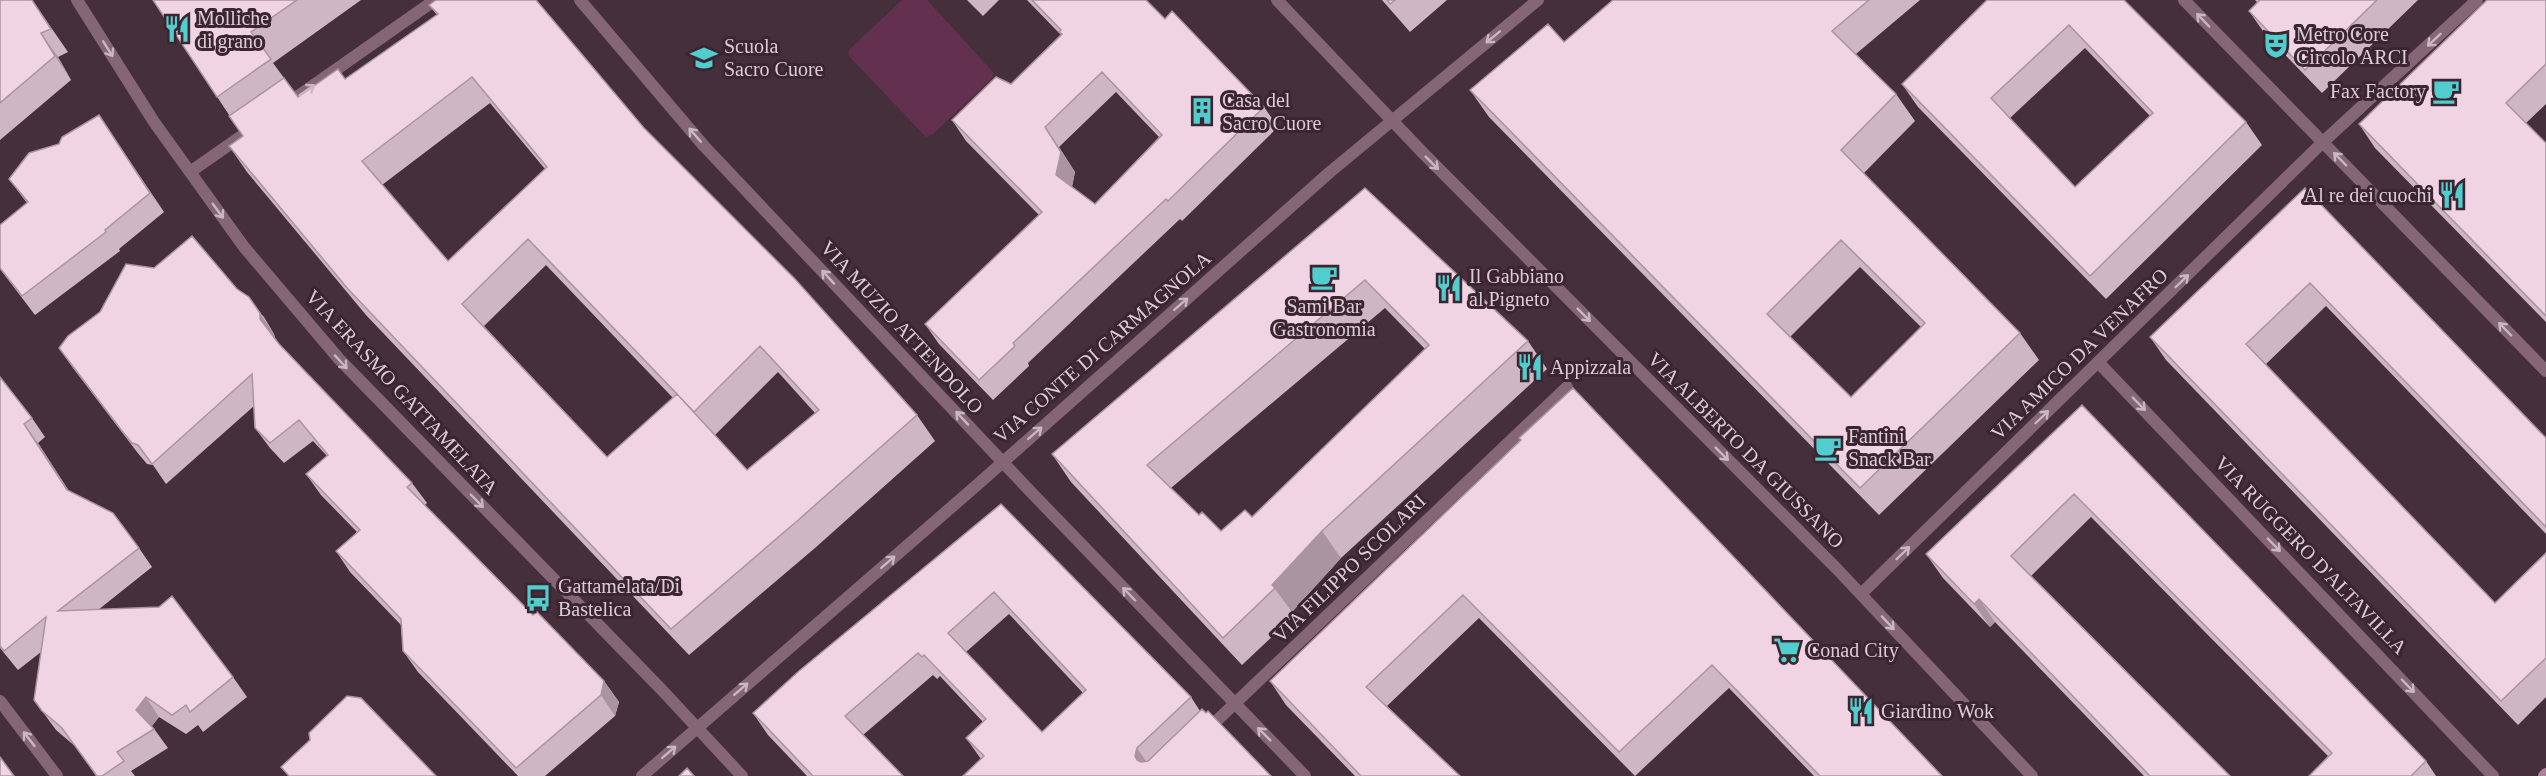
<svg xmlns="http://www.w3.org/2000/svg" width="2546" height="776" viewBox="0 0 2546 776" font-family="'Times New Roman',serif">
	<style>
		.garden { fill: #63314f }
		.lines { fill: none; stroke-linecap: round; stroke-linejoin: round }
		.minor { stroke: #856676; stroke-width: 12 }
		.secondary { stroke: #b07f9a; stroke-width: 12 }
		.wall { fill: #cfb6c3; fill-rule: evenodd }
		.shaded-wall { fill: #a9949f }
		.building { fill: #f1d4e3; stroke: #a9949f; stroke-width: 1.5; fill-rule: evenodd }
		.oneway { stroke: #cab8c1 }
		.labels { text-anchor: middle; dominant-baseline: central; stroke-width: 6; stroke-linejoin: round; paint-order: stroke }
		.poi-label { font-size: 20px; fill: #dbcdd4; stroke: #3b2531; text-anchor: start }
		.street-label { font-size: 20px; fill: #dbcdd4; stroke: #3b2531 }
	</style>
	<rect width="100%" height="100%" fill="#452f3b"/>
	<path class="garden" d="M 902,0 L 927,0 L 994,73 L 991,79 L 933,134 L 926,137 L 848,55 L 849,50 Z"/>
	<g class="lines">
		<path class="minor" d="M 77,0 L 154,122 L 244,247 L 339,359 L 661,689 L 742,776
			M 580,0 L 704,146 L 1030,491 L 1305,776
			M 1277,0 L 1424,154 L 1837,569 L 2032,776
			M 2184,0 L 2546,371
			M 284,106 L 435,0
			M 190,172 L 256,126
			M 2098,362 L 2493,776
			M 1861,594 L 2323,142 L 2477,0
			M 0,701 L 57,776
			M 1207,730 L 1567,387
			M 642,776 L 977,485 L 1330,172 L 1538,0"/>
		<path class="secondary" d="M 2544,776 L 2546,774"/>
	</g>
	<path class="wall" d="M 0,0 L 32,0 L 68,52 L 58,57 L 71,80 L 0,140 Z
		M 153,0 L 361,0 L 273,63 L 298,97 L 345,79 L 437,15 L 429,5 L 644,128 L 917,415 L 935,441 L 815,548 L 689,655 L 366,315 L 247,172 L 229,146 L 243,136 ZM 490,103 L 545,169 L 448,261 L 382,185 ZM 546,265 L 673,398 L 607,457 L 484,326 ZM 778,372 L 815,413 L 747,470 L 715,435 Z
		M 967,0 L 999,0 L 983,16 Z
		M 1027,0 L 1146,0 L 1165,19 L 1264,107 L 1278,127 L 1182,221 L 1180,219 L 1028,363 L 1029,366 L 993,400 L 939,344 L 925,324 L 1039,215 L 966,141 L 952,120 L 1011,84 L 1061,35 ZM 1116,92 L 1159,137 L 1095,204 L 1072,187 L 1075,172 L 1059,147 Z
		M 1382,0 L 1447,0 L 1410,32 Z
		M 1613,0 L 1920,0 L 1856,54 L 1896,94 L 1915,121 L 1864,173 L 2020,333 L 2039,360 L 1879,515 L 1489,117 L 1470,90 L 1564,42 ZM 1860,267 L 1921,327 L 1851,397 L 1790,337 Z
		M 2124,0 L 2246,122 L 2262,145 L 2106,299 L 1918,107 L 1902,84 ZM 2085,48 L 2150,116 L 2075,187 L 2010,118 Z
		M 2255,0 L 2418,0 L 2322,93 L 2265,34 L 2249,11 L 2257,2 Z
		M 2546,0 L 2546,104 L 2526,123 L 2546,143 L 2546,322 L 2375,148 L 2359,124 Z
		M 112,135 L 164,212 L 119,249 L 120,251 L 35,315 L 0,269 L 0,225 L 27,203 L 9,179 Z
		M 1365,188 L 1528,341 L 1547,369 L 1341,558 L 1292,612 L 1294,616 L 1242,665 L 1071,482 L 1052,454 ZM 1385,308 L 1425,349 L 1252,517 L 1221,531 L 1199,515 L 1171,488 Z
		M 2305,188 L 2546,438 L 2546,534 L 2326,306 L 2265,365 L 2495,603 L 2546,553 L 2546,697 L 2518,725 L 2166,360 L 2150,337 Z
		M 237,289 L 264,317 L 274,334 L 275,338 L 279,344 L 412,483 L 427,503 L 425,505 L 533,615 L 604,681 L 619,702 L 615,716 L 545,776 L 518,776 L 418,672 L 403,651 L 401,625 L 350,572 L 336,551 L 357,532 L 321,495 L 306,474 L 327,456 L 313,441 L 284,463 L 270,448 L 255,428 L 254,406 L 166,484 L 153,465 L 147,464 L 137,452 L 73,368 L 59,348 Z
		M 0,377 L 32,418 L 45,437 L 38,443 L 69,491 L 139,548 L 152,567 L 98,610 L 233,677 L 247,697 L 203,732 L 198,725 L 186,734 L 159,717 L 152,726 L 168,748 L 131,771 L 135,776 L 96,776 L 76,747 L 56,730 L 34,700 L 41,652 L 18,670 L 0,648 Z
		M 2082,405 L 2426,761 L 2436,776 L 2309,776 L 2328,756 L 2091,517 L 2031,576 L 2230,776 L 2144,776 L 1995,622 L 1990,627 L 1943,578 L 1926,554 Z
		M 1520,440 L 1942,776 L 1814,776 L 1729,688 L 1635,776 L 1479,618 L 1387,706 L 1460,776 L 1355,776 L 1286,705 L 1270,681 Z
		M 1001,504 L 1191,697 L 1200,711 L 1271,776 L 981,759 L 966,738 L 983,722 L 940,676 L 937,679 L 933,675 L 863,735 L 903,776 L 807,776 L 768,735 L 753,713 ZM 1009,614 L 1083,693 L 1042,732 L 966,652 Z"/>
	<path class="shaded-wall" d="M 41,33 L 58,57 L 71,80 L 55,56 Z
		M 99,115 L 112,135 L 164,212 L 150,193 Z
		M 1045,127 L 1075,172 L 1070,195 L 1056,175 Z
		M 249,297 L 274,334 L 275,339 L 260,319 Z
		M 24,424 L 38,443 L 81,510 L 67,490 Z
		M 1322,531 L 1341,558 L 1292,612 L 1272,585 Z
		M 1979,599 L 1995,622 L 1990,627 L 1974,604 Z
		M 604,681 L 619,702 L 615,716 L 601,695 Z
		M 146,697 L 159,717 L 149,729 L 136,710 Z
		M 1137,748 L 1152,770 L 1137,760 L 1135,756 Z"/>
	<path class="building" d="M 0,0 L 32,0 L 51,29 L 41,33 L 55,56 L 0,103 Z
		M 153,0 L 297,0 L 251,32 L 271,59 L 217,97 Z
		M 436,0 L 536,0 L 644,128 L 795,279 L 917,415 L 796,522 L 671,629 L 348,289 L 229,146 L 243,136 L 229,116 L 284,78 L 298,97 L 338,69 L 345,79 L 438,14 L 429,5 ZM 472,77 L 547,167 L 448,261 L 362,161 ZM 528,239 L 677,394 L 607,457 L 462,304 ZM 760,346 L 819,410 L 747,470 L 677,394 L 694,412 Z
		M 1032,0 L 1146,0 L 1165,19 L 1172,11 L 1264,107 L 1168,201 L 1166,199 L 1013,343 L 1015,346 L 979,380 L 925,324 L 1042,212 L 952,120 L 996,77 L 1011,84 L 1062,34 L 1059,32 L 1061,30 ZM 1102,72 L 1162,135 L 1095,204 L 1056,175 L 1061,152 L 1045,127 Z
		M 1387,0 L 1395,0 L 1390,4 Z
		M 1613,0 L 1869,0 L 1832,31 L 1896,94 L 1841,150 L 2020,333 L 1860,488 L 1470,90 L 1548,24 L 1564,42 ZM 1841,240 L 1925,323 L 1851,397 L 1767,314 Z
		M 1987,0 L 2124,0 L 2246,122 L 2090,276 L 1902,84 ZM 2069,25 L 2153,113 L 2075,187 L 1991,98 Z
		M 2260,0 L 2377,0 L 2305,70 L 2249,11 Z
		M 2487,0 L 2546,0 L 2546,64 L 2506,103 L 2546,143 L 2546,316 L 2359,124 Z
		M 99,115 L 150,193 L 105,230 L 106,232 L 22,296 L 0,268 L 0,225 L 28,202 L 9,179 L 29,153 L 59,144 L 62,137 Z
		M 1365,188 L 1528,341 L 1322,531 L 1272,585 L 1275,588 L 1223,638 L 1052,454 ZM 1365,280 L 1429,345 L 1252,517 L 1245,510 L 1221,531 L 1202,512 L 1199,515 L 1147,465 Z
		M 2305,188 L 2546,438 L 2546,527 L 2310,283 L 2246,344 L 2495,603 L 2546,553 L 2546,658 L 2501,701 L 2150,337 Z
		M 192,236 L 237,289 L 249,297 L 260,313 L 260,319 L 279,344 L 412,483 L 407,487 L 533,615 L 537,612 L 604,681 L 601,695 L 516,768 L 403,651 L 401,619 L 336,551 L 360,530 L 306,474 L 328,455 L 299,420 L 270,443 L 255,428 L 252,374 L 152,464 L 138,445 L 132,443 L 122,431 L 59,348 L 68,336 L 100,312 L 126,264 L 154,268 Z
		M 0,377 L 32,418 L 24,424 L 67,490 L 113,513 L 139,548 L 58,611 L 159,607 L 172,596 L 233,677 L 190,712 L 186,705 L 172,715 L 146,697 L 136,710 L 154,729 L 117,752 L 124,761 L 102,776 L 97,776 L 62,728 L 42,711 L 34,700 L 46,617 L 4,651 L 0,646 Z
		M 1573,388 L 1942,776 L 1820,776 L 1712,665 L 1619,752 L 1463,595 L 1366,687 L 1460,776 L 1361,776 L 1270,681 L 1521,440 L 1519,438 Z
		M 2082,405 L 2426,761 L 2411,776 L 2309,776 L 2332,753 L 2074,494 L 2011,556 L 2230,776 L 2150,776 L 1979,599 L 1974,604 L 1926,554 Z
		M 1001,504 L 1191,697 L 1137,748 L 1135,756 L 1137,760 L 1141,762 L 1148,761 L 1202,709 L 1206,713 L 1208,711 L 1271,776 L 963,776 L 984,756 L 966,738 L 986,719 L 924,655 L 922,657 L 918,653 L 845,716 L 903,776 L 813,776 L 753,713 L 799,671 ZM 994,592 L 1086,690 L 1042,732 L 948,633 Z
		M 347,696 L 361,698 L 436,776 L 289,776 L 281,767 L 310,740 L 309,733 Z
		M 0,757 L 14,776 L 0,776 Z
		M 687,768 L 694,776 L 679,776 Z"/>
	<defs><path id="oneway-shaft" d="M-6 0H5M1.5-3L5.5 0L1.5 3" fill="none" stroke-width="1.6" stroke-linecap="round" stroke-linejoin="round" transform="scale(1.5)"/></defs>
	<g class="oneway">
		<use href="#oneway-shaft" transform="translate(2203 20) rotate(-134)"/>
		<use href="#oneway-shaft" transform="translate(1493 37) rotate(141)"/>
		<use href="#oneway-shaft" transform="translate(2434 40) rotate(137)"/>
		<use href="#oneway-shaft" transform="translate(108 49) rotate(58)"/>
		<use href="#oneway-shaft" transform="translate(307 90) rotate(-35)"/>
		<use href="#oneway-shaft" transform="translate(695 135) rotate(-131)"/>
		<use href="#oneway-shaft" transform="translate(2340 159) rotate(-134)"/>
		<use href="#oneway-shaft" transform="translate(1432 163) rotate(45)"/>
		<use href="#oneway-shaft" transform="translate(218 211) rotate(54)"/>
		<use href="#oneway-shaft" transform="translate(828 277) rotate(-133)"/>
		<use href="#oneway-shaft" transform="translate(2182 281) rotate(-44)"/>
		<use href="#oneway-shaft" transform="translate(1181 304) rotate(-41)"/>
		<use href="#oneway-shaft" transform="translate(1584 315) rotate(45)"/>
		<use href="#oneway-shaft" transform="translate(2505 329) rotate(-134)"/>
		<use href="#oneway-shaft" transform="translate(341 362) rotate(47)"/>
		<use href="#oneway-shaft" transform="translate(2139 404) rotate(46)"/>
		<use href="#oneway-shaft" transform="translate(2042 417) rotate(-44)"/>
		<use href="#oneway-shaft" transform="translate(962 418) rotate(-133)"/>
		<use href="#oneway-shaft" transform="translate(1035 433) rotate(-41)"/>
		<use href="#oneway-shaft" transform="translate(1722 454) rotate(45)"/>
		<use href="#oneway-shaft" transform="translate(477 501) rotate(46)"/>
		<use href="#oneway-shaft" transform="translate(2274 545) rotate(46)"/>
		<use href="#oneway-shaft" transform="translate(1903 553) rotate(-44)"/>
		<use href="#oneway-shaft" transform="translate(888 562) rotate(-41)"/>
		<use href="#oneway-shaft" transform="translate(1129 594) rotate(-134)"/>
		<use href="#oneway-shaft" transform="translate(1888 623) rotate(47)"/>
		<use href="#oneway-shaft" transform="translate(2408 686) rotate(46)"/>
		<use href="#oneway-shaft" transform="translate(741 689) rotate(-41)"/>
		<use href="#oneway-shaft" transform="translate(1264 734) rotate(-135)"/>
		<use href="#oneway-shaft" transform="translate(29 739) rotate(-128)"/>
		<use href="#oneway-shaft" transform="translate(669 752) rotate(-41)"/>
	</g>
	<defs>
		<symbol id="restaurant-bare" viewBox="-9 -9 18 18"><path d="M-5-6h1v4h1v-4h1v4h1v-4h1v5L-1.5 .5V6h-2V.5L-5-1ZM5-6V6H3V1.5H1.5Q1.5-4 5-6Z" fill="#52cdcd" stroke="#3b2531" stroke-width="2.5" paint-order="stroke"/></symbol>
		<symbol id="theatre-bare" viewBox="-9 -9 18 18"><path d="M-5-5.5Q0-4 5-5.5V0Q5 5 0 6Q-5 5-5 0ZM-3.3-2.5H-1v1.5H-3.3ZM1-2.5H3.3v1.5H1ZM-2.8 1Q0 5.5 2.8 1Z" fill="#52cdcd" stroke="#3b2531" stroke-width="2.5" paint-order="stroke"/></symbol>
		<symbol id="school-bare" viewBox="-9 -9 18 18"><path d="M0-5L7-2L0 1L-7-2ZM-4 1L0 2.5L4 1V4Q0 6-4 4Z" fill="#52cdcd" stroke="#3b2531" stroke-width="2.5" paint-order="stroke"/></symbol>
		<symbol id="cafe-bare" viewBox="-9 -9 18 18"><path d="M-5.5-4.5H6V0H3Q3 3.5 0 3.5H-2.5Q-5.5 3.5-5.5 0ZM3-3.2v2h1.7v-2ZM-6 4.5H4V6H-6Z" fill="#52cdcd" stroke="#3b2531" stroke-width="2.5" paint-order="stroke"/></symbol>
		<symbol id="building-bare" viewBox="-9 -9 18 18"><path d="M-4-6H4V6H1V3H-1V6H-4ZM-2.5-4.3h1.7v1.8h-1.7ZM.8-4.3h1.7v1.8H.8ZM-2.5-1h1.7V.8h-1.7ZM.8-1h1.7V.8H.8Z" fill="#52cdcd" stroke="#3b2531" stroke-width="2.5" paint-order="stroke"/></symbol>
		<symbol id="bus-bare" viewBox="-9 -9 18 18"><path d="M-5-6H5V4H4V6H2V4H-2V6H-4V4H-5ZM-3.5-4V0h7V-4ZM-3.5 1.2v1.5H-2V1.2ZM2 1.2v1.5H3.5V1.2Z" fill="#52cdcd" stroke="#3b2531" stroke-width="2.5" paint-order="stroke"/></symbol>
		<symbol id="supermarket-bare" viewBox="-9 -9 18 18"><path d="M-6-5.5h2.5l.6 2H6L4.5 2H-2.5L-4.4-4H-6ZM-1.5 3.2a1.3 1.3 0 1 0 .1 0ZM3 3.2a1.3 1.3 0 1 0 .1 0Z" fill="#52cdcd" stroke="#3b2531" stroke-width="2.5" paint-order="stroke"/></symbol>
	</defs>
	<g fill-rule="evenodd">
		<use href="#restaurant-bare" x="158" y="10" width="38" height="38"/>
		<use href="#theatre-bare" x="2257" y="26" width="38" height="38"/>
		<use href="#school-bare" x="685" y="39" width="38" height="38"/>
		<use href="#cafe-bare" x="2427" y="72" width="38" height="38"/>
		<use href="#building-bare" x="1183" y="92" width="38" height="38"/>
		<use href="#restaurant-bare" x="2433" y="176" width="38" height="38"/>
		<use href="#cafe-bare" x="1305" y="258" width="38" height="38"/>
		<use href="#restaurant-bare" x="1430" y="269" width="38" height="38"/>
		<use href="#restaurant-bare" x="1511" y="348" width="38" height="38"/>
		<use href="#cafe-bare" x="1809" y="429" width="38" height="38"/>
		<use href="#bus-bare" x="519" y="579" width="38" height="38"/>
		<use href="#supermarket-bare" x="1768" y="631" width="38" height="38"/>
		<use href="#restaurant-bare" x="1842" y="692" width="38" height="38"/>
	</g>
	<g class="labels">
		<g class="poi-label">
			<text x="197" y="18">Molliche<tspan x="197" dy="23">di grano</tspan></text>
			<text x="2296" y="34">Metro Core<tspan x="2296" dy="23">Circolo ARCI</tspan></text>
			<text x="724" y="46">Scuola<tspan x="724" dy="23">Sacro Cuore</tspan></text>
			<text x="2426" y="91" text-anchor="end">Fax Factory</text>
			<text x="1222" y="100">Casa del<tspan x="1222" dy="23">Sacro Cuore</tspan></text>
			<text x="2432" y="195" text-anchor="end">Al re dei cuochi</text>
			<text x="1469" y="276">Il Gabbiano<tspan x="1469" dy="23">al Pigneto</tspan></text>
			<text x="1324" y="306" text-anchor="middle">Sami Bar<tspan x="1324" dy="23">Gastronomia</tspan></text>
			<text x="1550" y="367">Appizzala</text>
			<text x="1848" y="436">Fantini<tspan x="1848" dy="23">Snack Bar</tspan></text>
			<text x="558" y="586">Gattamelata/Di<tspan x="558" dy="23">Bastelica</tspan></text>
			<text x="1807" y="650">Conad City</text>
			<text x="1881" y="711">Giardino Wok</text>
		</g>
		<g class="street-label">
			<text transform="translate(902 327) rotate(47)">VIA MUZIO ATTENDOLO</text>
			<text transform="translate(1102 347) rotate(-41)">VIA CONTE DI CARMAGNOLA</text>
			<text transform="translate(2079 354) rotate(-44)">VIA AMICO DA VENAFRO</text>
			<text transform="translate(402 392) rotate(47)">VIA ERASMO GATTAMELATA</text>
			<text transform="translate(1746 450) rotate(45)">VIA ALBERTO DA GIUSSANO</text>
			<text transform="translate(2311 555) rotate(46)">VIA RUGGERO D'ALTAVILLA</text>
			<text transform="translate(1349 568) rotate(-44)">VIA FILIPPO SCOLARI</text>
		</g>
	</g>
</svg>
